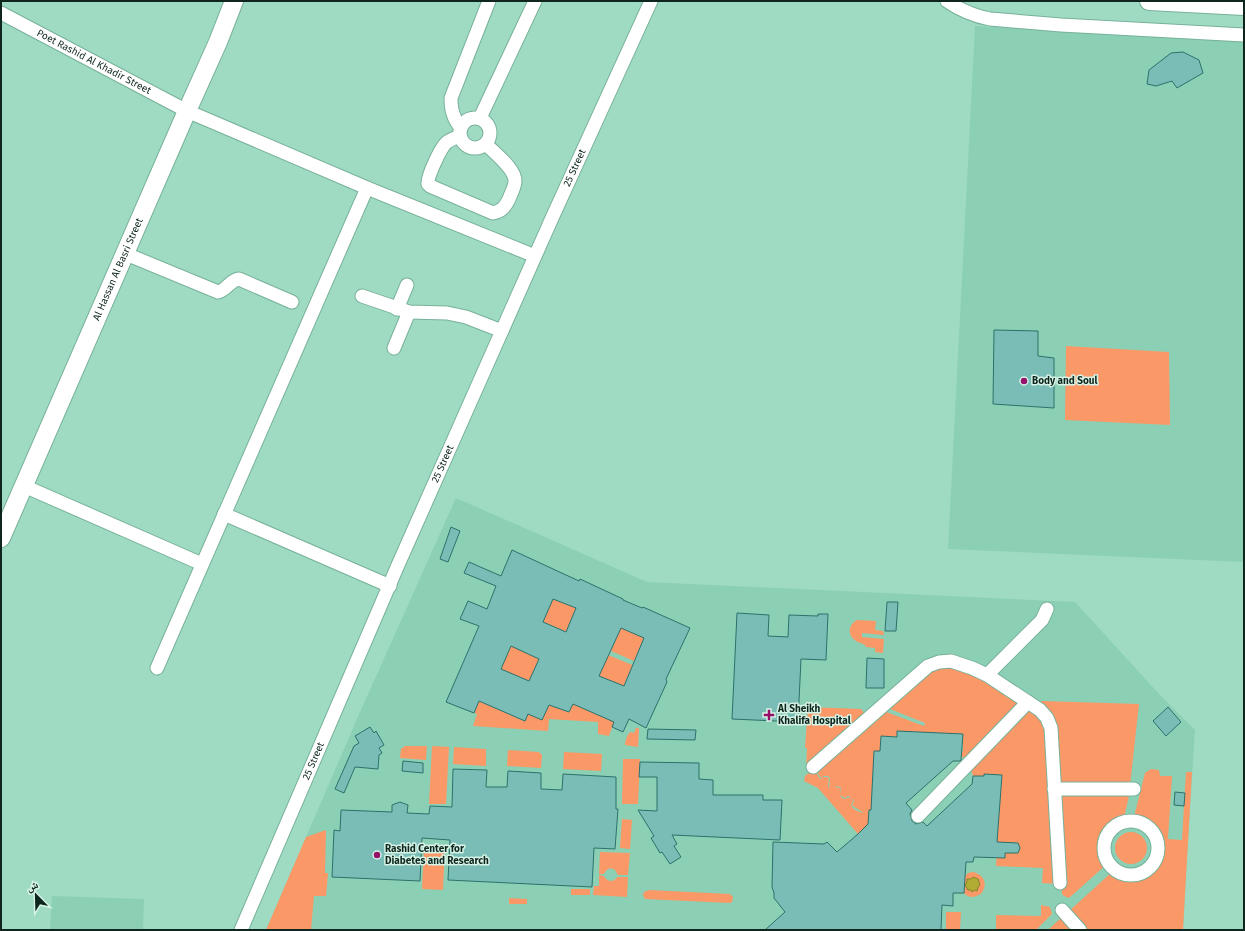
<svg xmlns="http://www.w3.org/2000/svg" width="1245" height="931" viewBox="0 0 1245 931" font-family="'Fira Sans','Noto Naskh Arabic',sans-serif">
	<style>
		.built { fill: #8bd0b4 }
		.green { fill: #fb9867 }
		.water { fill: #b1ac34; stroke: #80842d }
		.building { fill: #79bdb6; stroke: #2c716b; fill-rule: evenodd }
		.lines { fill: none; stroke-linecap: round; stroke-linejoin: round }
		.street-casing { stroke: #77b199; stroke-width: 15 }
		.secondary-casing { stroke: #77b199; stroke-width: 20 }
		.street { stroke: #fff; stroke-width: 13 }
		.secondary { stroke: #fff; stroke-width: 18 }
		.poi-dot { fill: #96126a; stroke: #d7f4e7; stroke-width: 1.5 }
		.labels { text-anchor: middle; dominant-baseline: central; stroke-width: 3; stroke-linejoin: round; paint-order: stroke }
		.street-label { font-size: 10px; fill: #0f261e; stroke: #d7f4e7 }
		.poi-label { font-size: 10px; font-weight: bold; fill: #0f261e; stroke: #d7f4e7; text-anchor: start }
	</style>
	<rect width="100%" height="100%" fill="#9fdbc2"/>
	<path class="built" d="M 975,26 L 1244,39 L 1244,562 L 948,549 Z
		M 456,498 L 647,582 L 1075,602 L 1160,695 L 1195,730 L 1186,873 L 1183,930 L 266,930 L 360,712 Z
		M 52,896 L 144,899 L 143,930 L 50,930 Z"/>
	<path class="green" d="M 1066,346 L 1169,352 L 1170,425 L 1065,420 Z
		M 553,599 L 576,608 L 566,632 L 543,622 Z
		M 857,620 L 876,621 L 875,630 L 883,631 L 884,635 L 862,633 L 862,637 L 884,639 L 883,653 L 875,652 L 875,648 L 866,647 L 865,645 C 862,643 859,643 856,641 C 847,635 848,625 857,620 Z
		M 621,628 L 644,638 L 634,661 L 611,651 Z
		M 511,646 L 539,659 L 529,681 L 501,669 Z
		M 608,655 L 635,666 L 630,678 L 627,677 L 624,686 L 599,676 Z
		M 964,666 L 1020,702 L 970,759 L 958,756 L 958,752 L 963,751 L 963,734 L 897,731 L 897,737 L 881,736 L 880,751 L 874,751 L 871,810 L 869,811 L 868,824 L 858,834 L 818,788 L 804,781 L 805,776 L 814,769 L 820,779 L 824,777 L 827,777 L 829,779 L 828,786 L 829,788 L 835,787 L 840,788 C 841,794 838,796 844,799 L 851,797 L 853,801 L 851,805 C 853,810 859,812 864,813 L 853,806 L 852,805 L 854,801 L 851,797 L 848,796 L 845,798 L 840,795 L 841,788 C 836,784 835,788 830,788 L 829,787 L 830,779 L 828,776 L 824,776 L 821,778 L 814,768 L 881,710 L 924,726 L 925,723 L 885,707 L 931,667 Z
		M 479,701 L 524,721 L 527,714 L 542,720 L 549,705 L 569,712 L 573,704 L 614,722 L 609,736 L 598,734 L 598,722 L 549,719 L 548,731 L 473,726 L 477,714 L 474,713 Z
		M 1041,701 L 1139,704 L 1130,786 L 1058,783 L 1040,707 Z
		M 808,707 L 861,709 L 867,717 L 806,770 L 807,748 L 805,748 Z
		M 1026,708 L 1045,718 L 1057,884 L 1042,883 L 1043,868 L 996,866 L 997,853 L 1018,853 L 1020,848 L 1018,843 L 997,842 L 1002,775 L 984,774 L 984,780 L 979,779 L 979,776 L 973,776 L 970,766 Z
		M 636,728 L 639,728 L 638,747 L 625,745 C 625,740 627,736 630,732 L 634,733 Z
		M 405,746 L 427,746 L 426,760 L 400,758 L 401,749 Z
		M 432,746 L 449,747 L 446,804 L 429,804 Z
		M 454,747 L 486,749 L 486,766 L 453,764 Z
		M 508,750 L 539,752 L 542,755 L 541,768 L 507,766 Z
		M 564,752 L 602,754 L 601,771 L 563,769 Z
		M 623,759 L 640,759 L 638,804 L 622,804 Z
		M 1151,769 L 1159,770 L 1160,776 L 1172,776 L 1168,839 L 1182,840 L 1186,772 L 1192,772 L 1183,930 L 1083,930 L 1067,913 L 1113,871 C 1157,897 1182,827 1133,821 L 1145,773 Z
		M 1061,792 L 1129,794 L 1129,796 L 1123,822 C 1105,830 1099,846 1107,864 L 1069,898 L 1064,896 L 1062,894 L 1057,800 Z
		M 622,819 L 632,820 L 630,849 L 620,848 Z
		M 326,830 L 325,873 L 328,873 L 326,896 L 314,896 L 311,930 L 266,930 L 306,837 Z
		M1115 848a16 16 0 1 1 32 0a16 16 0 1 1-32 0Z
		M 424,846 L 445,846 L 443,890 L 422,889 Z
		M 600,852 L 630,853 L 628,875 L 618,875 L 615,870 C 610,867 606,869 604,874 L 599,874 Z
		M 973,872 C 985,875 988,885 981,894 C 975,897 969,899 964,893 L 965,876 L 968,873 Z
		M 599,875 L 604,876 C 607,882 614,883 617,877 L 628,877 L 627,897 L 593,895 L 594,886 L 599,886 Z
		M 571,889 L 590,889 L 590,895 L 571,895 Z
		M 649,890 L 730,894 L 733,897 L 732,902 L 730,903 L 645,899 L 643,895 L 644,892 Z
		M 509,898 L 527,899 L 527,904 L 509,904 Z
		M 1041,905 L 1050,907 L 1052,914 L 1036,930 L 996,930 L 996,915 L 1041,916 Z
		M 946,912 L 961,912 L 960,930 L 946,930 Z
		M 1064,915 L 1078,930 L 1048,930 Z"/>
	<path class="water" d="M 973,877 L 978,879 L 980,885 L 978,887 L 977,891 L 975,890 L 972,892 L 971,890 L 968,890 L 965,885 L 967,882 L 967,879 L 971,879 Z"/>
	<path class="building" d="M 1183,52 L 1199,60 L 1203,73 L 1177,88 L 1172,81 L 1156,86 L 1147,84 L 1149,70 L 1171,53 Z
		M 994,330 L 1038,331 L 1038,356 L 1054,358 L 1054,408 L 993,404 Z
		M 451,527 L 460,531 L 448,562 L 440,559 Z
		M 512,550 L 579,581 L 580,579 L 623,599 L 623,600 L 642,608 L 643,607 L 690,628 L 666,679 L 667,682 L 646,728 L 629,719 L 623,732 L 612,727 L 614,722 L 573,704 L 569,712 L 549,705 L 542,720 L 528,714 L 525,721 L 479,701 L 474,713 L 446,702 L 479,626 L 460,619 L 468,601 L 487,609 L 496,586 L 464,573 L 469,562 L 501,576 ZM 553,599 L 576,608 L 566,632 L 543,622 ZM 621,628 L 644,638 L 624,686 L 599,676 ZM 511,646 L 539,659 L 529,681 L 501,669 Z
		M 887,602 L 898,602 L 896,631 L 885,631 Z
		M 737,613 L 769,615 L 768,636 L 788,637 L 789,615 L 818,616 L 818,614 L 828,614 L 826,660 L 801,659 L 798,722 L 732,719 Z
		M 867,658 L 884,659 L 884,688 L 866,688 Z
		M 1168,707 L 1181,722 L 1166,736 L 1153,721 Z
		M 370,727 L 374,733 L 376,731 L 384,745 L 379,748 L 382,753 L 379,755 L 378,769 L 355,767 L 344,793 L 335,789 L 354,746 L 359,743 L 355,736 Z
		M 648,729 L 696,730 L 695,740 L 647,739 Z
		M 897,731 L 963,734 L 961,760 L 960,761 L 953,761 L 906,803 L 912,810 L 910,814 L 912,821 L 916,824 L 923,822 L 927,826 L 972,784 L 973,776 L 984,776 L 984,774 L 1002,775 L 997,842 L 1018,843 L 1020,848 L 1018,853 L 1005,853 L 1005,858 L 974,857 L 973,862 L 966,862 L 964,893 L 953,893 L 953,906 L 942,905 L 941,930 L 765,930 L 785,912 L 774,898 L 774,893 L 772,887 L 773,842 L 824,844 L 827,842 L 837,852 L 858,834 L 868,824 L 869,810 L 871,810 L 874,751 L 880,751 L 881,736 L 897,737 Z
		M 403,761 L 423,763 L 423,773 L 402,771 Z
		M 640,762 L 699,763 L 699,779 L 713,780 L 713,795 L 763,795 L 763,800 L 782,800 L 780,840 L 672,835 L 677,844 L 674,846 L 681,857 L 670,864 L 662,852 L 660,853 L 651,838 L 654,836 L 638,810 L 657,811 L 657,777 L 639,777 Z
		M 453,769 L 487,770 L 486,787 L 507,787 L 508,771 L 541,773 L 541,789 L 562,790 L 563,774 L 616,777 L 616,809 L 618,809 L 615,849 L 594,848 L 592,887 L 448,880 L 450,840 L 422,838 L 420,881 L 332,877 L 334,830 L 340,831 L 341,810 L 392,812 L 392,805 L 400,802 L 408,805 L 407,813 L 429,814 L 430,806 L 452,807 Z
		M 1175,792 L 1185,793 L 1184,806 L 1174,805 Z"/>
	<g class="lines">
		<defs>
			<g id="street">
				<path d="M 947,1 C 960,10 974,16 990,19 L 1061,25 L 1244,35"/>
				<path id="s1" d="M 1,13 L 187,111 L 367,188 L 535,256"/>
				<circle cx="475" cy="133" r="15"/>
				<path d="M 480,118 L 535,1"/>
				<path d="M 461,128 C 453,118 451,110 451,98 L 489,1"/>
				<path d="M 460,136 C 455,138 450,139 446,143 C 440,149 427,177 428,184 L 430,186 L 493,213 C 502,211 505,207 509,199 C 511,193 515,187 515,181 C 515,168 494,153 486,144"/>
				<path d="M 126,254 L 218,292 C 227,290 230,280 239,279 L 292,302"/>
				<path d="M 362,296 L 409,312 L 447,313 L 466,317 L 502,331"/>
				<path d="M 397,309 L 407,285"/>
				<path d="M 394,348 L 409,312"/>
				<path d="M 24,486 L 202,564"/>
				<path d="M 224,514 L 390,586"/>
				<path d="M 157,668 L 367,188"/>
				<path d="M 987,675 L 1042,620 L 1047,609"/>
				<path d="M 813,767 L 928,666 L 939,662 L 951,661 L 972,668 L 987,675 L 1040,710 L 1047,718 L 1051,728 L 1060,883"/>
				<path d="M 1054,789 L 1134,789"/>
				<path d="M 918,816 L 1028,702"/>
				<circle cx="1131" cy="848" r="27"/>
				<path d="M 1062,910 L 1080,930"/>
				<path id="s2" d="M 241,930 L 398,565 L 552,218 L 651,1"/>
			</g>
			<g id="secondary">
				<path d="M 1149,1 L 1244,6"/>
				<path id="s3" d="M 1,538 L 187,111 L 218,42 L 234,1"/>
			</g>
		</defs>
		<use href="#street" class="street-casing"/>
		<use href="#secondary" class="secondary-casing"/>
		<use href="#street" class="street"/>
		<use href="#secondary" class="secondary"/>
	</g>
	<g class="poi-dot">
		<circle cx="1024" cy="381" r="4"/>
		<path d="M767 709h4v4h4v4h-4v4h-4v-4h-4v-4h4z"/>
		<circle cx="377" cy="855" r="4"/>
	</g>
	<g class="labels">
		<g class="street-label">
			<text stroke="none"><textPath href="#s1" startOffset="105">Poet Rashid Al Khadir Street</textPath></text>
			<text stroke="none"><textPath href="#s2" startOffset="832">25 Street</textPath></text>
			<text stroke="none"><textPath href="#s3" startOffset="293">Al Hassan Al Basri Street</textPath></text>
			<text stroke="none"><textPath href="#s2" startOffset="508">25 Street</textPath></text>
			<text stroke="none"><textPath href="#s2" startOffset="184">25 Street</textPath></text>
		</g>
		<g class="poi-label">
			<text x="1032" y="381">Body and Soul</text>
			<text x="778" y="709">Al Sheikh<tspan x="778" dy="12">Khalifa Hospital</tspan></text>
			<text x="385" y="849">Rashid Center for<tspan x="385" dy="12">Diabetes and Research</tspan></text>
		</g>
	</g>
	<rect width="1245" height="931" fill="none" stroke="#0f261e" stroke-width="4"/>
	<g transform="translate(36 895) rotate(337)" stroke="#d7f4e7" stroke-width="3" paint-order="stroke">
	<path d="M0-3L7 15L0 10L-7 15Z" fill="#0f261e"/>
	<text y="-6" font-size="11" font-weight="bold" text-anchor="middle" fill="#0f261e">ش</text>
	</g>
</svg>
